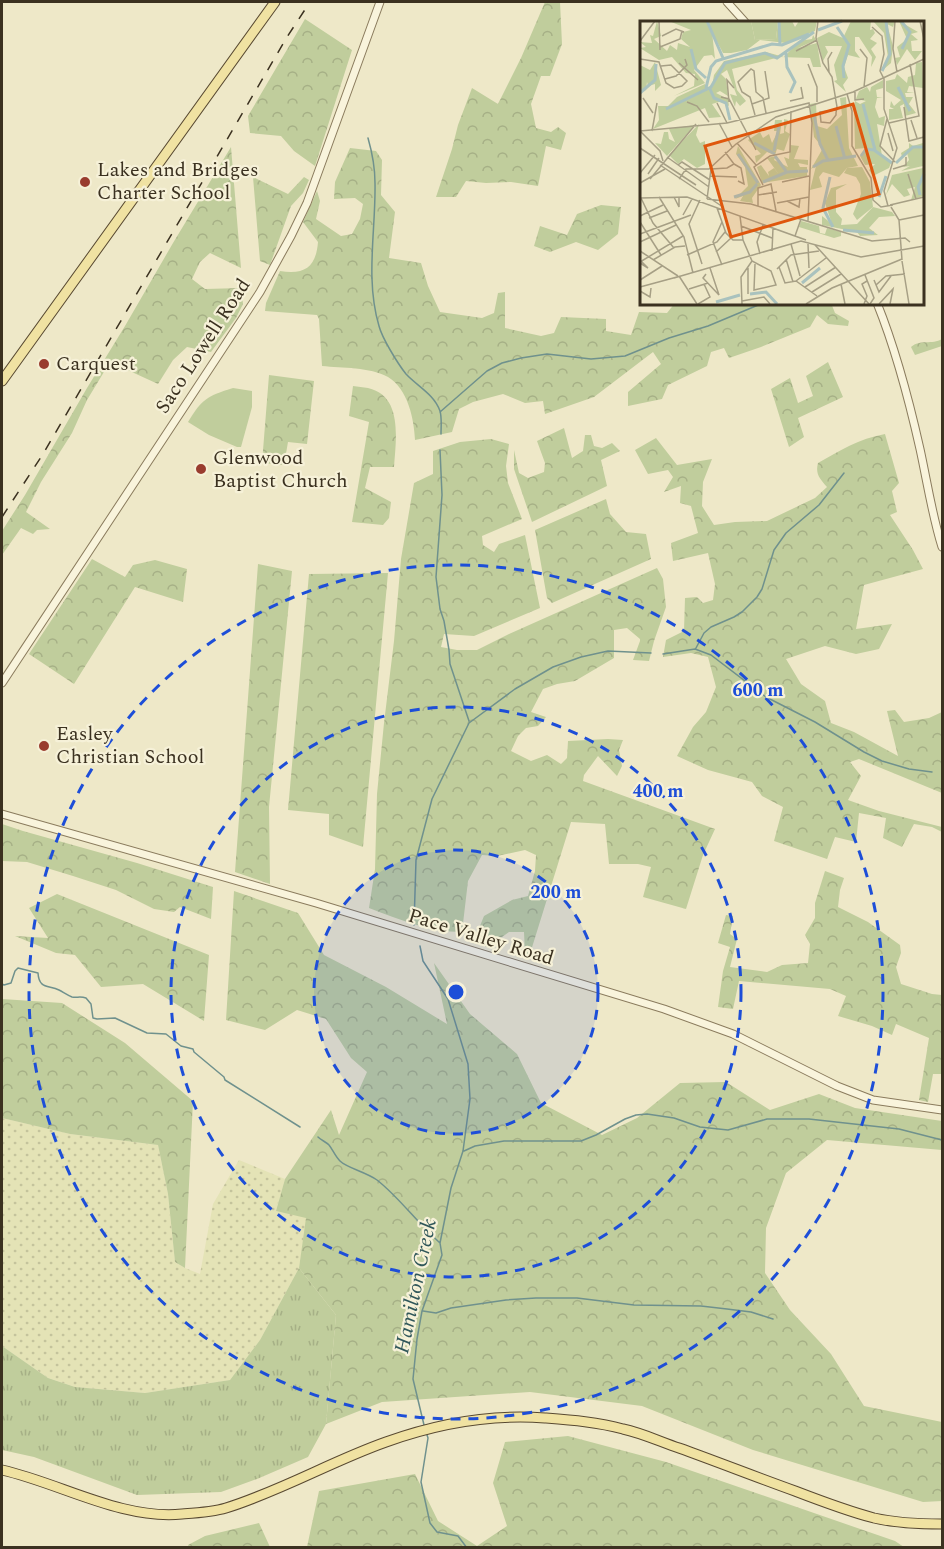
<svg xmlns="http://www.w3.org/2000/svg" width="944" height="1549" viewBox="0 0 944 1549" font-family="Spectral,serif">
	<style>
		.farmland { fill: url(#farmland-dots) }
		.grass { fill: url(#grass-tufts) }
		.forest { fill: url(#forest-crowns) }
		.park { fill: #c0cd9c }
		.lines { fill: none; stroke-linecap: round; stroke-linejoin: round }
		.stream { stroke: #6f918d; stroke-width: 1.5 }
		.minor-casing { stroke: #8a7b5d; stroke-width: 9 }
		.major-casing { stroke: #584931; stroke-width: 11 }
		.minor { stroke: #f9f4dc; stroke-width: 7 }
		.major { stroke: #f0e2a2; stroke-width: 9 }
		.rail { stroke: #3b3120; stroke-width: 1.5; stroke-dasharray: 10 10; stroke-linecap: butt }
		.ring { fill: none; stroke: #1d4ed8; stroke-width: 3; stroke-dasharray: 10 8 }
		.poi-dot { fill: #993c2e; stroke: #f6f1d8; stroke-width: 2 }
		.labels { text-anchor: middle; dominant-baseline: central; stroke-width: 4.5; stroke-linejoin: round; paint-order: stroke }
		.poi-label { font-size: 20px; fill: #3b3120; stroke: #f6f1d8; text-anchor: start }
		.street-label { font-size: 20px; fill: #3b3120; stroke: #f6f1d8 }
		.water-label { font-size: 21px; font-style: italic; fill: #30575a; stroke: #f6f1d8 }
		.inset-river { fill: none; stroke: #a9c2be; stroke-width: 3 }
		.inset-road { fill: none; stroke: #a69f85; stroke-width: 1.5 }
		.view { fill: #df570d; fill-opacity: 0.15; stroke: #df570d; stroke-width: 3 }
		.inset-edge { fill: none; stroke: #3b3120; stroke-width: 3 }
		.centre { fill: #1d4ed8; stroke: #f6f1d8; stroke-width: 3 }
		.ring-label { font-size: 18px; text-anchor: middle; font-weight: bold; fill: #1d4ed8; stroke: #f6f1d8; stroke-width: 4.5; stroke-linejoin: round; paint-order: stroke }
	</style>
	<defs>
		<pattern id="farmland-dots" width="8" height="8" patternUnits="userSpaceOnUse" patternTransform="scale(1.5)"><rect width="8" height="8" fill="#e4e3b6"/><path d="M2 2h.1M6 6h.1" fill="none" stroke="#c4c39c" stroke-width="1.8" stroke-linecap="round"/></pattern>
		<pattern id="grass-tufts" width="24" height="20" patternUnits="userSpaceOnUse" patternTransform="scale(1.5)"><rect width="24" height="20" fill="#c0cd9c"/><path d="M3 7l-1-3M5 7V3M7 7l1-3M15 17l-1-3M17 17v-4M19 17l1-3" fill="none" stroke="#a6b086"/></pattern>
		<pattern id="forest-crowns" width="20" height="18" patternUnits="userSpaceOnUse" patternTransform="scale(1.5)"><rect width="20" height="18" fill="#c0cd9c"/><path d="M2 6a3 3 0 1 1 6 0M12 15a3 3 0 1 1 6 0" fill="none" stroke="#a6b086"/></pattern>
	</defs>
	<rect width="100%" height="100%" fill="#eee8c8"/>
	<path class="farmland" d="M 2,1118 L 70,1134 L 158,1145 L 168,1194 L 175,1262 L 185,1268 L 200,1274 L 213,1204 L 239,1160 L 285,1179 L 276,1211 L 307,1217 L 299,1268 L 260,1340 L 230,1380 L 145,1393 L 75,1387 L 48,1378 L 2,1346 Z"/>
	<path class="grass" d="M 299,1268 L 336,1315 L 326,1424 L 308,1457 L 257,1479 L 221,1492 L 137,1495 L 34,1457 L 2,1450 L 2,1346 L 48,1378 L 75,1387 L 145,1393 L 230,1380 L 260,1340 Z"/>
	<path class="forest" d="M 545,2 L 560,2 L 562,44 L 550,76 L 541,76 L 531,104 L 536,128 L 551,132 L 558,127 L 566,133 L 561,150 L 546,146 L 538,186 L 511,182 L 486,183 L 466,181 L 456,197 L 436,197 L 452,149 L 458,125 L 472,88 L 498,104 L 521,58 Z
		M 305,19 L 352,50 L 315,166 L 294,151 L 281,136 L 250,133 L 248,116 Z
		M 231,147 L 241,268 L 210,253 L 200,262 L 192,279 L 205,289 L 241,288 L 243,304 L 236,318 L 211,352 L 187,347 L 173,360 L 158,384 L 110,362 L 87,400 L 72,433 L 41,482 L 26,512 L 50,529 L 37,530 L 33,534 L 21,528 L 2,555 L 2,531 L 25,495 L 87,388 L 125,326 L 173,243 Z
		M 350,148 L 376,151 L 382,160 L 381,195 L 395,212 L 389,258 L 421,263 L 428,286 L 440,312 L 482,318 L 494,313 L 498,293 L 505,292 L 505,328 L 541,336 L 554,333 L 561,317 L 606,319 L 606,331 L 631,335 L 639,312 L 667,313 L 675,303 L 831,303 L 835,313 L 849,321 L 848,326 L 828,324 L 817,315 L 810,327 L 761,347 L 729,358 L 724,348 L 711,352 L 707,366 L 668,385 L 662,399 L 628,406 L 628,392 L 661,364 L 653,352 L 594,397 L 545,414 L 543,401 L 525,403 L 503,394 L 473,402 L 459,409 L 452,432 L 415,440 C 414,419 408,389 388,377 C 370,367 342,368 322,366 L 319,319 L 317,315 L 265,311 L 266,303 L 280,271 C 305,275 316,267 318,242 L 303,222 L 317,191 L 320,201 L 316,219 L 341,236 L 352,234 L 360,219 L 363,204 L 355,198 L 334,199 L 335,182 Z
		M 253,177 L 288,194 L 304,177 L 309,180 L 303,193 L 291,206 L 270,265 L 260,261 Z
		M 601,205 L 621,207 L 618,234 L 598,250 L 576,242 L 550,252 L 534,246 L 540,226 L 567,235 L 577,214 Z
		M 942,339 L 942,346 L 915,355 L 911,347 C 920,339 932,345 942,339 Z
		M 828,362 L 843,397 L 798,418 L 804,437 L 789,447 L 771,389 L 790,378 L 798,403 L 813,396 L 806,376 Z
		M 269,375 L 314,381 L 307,444 L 288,442 L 284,465 L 262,463 Z
		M 353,386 C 358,387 363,387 368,388 C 403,396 396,439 394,467 L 370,467 L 365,488 L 391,502 L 389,518 L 383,525 L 352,522 L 369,422 L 349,416 Z
		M 564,428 L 572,458 L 583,451 L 585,435 L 591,435 L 594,446 L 602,448 L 612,443 L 620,451 L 601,460 L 607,486 L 532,522 L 514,469 L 514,450 L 519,473 L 528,478 L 544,472 L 545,463 L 537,441 Z
		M 885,434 L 899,483 L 892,491 L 897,512 L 890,515 L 913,550 L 923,569 L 864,585 L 856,629 L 892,624 L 879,649 L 856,654 L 825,646 L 786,659 L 801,684 L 825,701 L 831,723 L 854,732 L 898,756 L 887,711 L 895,710 L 904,722 L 929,718 L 942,712 L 942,793 L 859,759 L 850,762 L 861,776 L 848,800 L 879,811 L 942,827 L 942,832 L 932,827 L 914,824 L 902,847 L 883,838 L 886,818 L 859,813 L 856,842 L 835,837 L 827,859 L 774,841 L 783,807 L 762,796 L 752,782 L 708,770 L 677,756 L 693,727 L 706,712 L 716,687 L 708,657 L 691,653 L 663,657 L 666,640 L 684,631 L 685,598 L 697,597 L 703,603 L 713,600 L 715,584 L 708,553 L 673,561 L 671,543 L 698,533 L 691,506 L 680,503 L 681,486 L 664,492 L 673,477 L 668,470 L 648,474 L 635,450 L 656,438 L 677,465 L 712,459 L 703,482 L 702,506 L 714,525 L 735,522 L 767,521 L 815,498 L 827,487 C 820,479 815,474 818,463 C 841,450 858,439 885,434 Z
		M 491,439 L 509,444 L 506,466 L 508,483 L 522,519 L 482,536 L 483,545 L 494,552 L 499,544 L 525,535 L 540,608 L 474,636 L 444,634 L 441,647 L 457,650 L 477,650 L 509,634 L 657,568 L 663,579 L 666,607 L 654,641 L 649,661 L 633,660 L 640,641 L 640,639 L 627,628 L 614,630 L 614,658 L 575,681 L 557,684 L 543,689 L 531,712 L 546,717 L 538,726 L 526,728 L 518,736 L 511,751 L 531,761 L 547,755 L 561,764 L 567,758 L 568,741 L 608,739 L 623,740 L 619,750 L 622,766 L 617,776 L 598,756 L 584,775 L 583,781 L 715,829 L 703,855 L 686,909 L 643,897 L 651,867 L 638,864 L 609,864 L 605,824 L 571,822 L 529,957 L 525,954 L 524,932 L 509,932 L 488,947 L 473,943 L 484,916 L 512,900 L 528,896 L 535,871 L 536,855 L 525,850 L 497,856 L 482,855 L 468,881 L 462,932 C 430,932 400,920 369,908 L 375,869 L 377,794 L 384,723 L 394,641 L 401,559 L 414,483 L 433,474 L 433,451 L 460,442 Z
		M 606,499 L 610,514 L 626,532 L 646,534 L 651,559 L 552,603 L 547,598 L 535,530 Z
		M 92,559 L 125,577 L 133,565 L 155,560 L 187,569 L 183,602 L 135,587 L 74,684 L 29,654 Z
		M 258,564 L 292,571 L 269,807 L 270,884 L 235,872 Z
		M 388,573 L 363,847 L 329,835 L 329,814 L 288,810 L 309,574 Z
		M 2,824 L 23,831 L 137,863 L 213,887 L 211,919 L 180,907 L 174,912 L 154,909 L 116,890 L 73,876 L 27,862 L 2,861 Z
		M 825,871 L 844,878 L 840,890 L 838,907 L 868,922 L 900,945 L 901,953 L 896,967 L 901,984 L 932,994 L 942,995 L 942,1074 L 933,1074 L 928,1102 L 919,1100 L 929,1038 L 896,1024 L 892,1035 L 872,1026 L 838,1016 L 846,996 L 830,989 L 739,981 L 733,1009 L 718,1007 L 723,971 L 730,947 L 718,943 L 726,915 L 733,916 L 730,934 L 737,939 L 730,967 L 767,972 L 782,965 L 808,963 L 810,944 L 805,935 L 815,918 L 815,903 Z
		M 234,891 L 298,913 L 324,955 L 386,987 L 447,1024 L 434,963 L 470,1014 L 517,1054 L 541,1103 L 602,1135 L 637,1118 L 680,1083 L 726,1082 L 770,1110 L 819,1094 L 855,1108 L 942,1121 L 942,1150 L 827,1140 L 786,1173 L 766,1228 L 765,1273 L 790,1310 L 831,1354 L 864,1406 L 942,1422 L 942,1501 L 923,1502 L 753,1450 L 642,1406 L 530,1392 L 382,1402 L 326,1424 L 336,1315 L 299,1268 L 306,1218 L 276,1211 L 285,1179 L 331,1110 L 339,1135 L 367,1072 L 351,1058 L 326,1019 L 297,1010 L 265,1030 L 226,1020 Z
		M 57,894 L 209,955 L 204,1021 L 143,984 L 101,987 L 75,955 L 56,953 L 15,936 L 48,938 L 29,908 Z
		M 2,999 L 62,1003 L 125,1043 L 193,1101 L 185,1268 L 175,1262 L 168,1194 L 158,1145 L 70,1134 L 2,1118 Z
		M 568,1436 L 666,1462 L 895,1541 L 904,1547 L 307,1547 L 319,1491 L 415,1474 L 438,1521 L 477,1546 L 507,1526 L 493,1483 L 505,1442 Z
		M 259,1523 L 270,1547 L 189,1547 L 188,1545 L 205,1536 Z"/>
	<path class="park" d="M 233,388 L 252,391 L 252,407 L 241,447 L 237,447 L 209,435 L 188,422 C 202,399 207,396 233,388 Z"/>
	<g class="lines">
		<path class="stream" d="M 368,138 C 372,152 375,168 375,183 C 376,230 365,279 379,326 C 382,338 398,364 406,374 C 417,386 434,394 440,411 C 442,418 441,427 441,434
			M 440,412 L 487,371 L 502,363 L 521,358 L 547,354 L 591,359 L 625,356 L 669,338 L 708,326 L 763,303
			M 440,450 L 442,495 L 436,577 L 440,609 L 444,621 L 449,650 L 450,664 L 469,721
			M 696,648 L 704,633 L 711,627 L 734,617 L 742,612 L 757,597 L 762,589 L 774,550 L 786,533 L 819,505 L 844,473
			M 663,654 L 695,649 L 711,655 L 766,697 L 815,722 L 864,752 L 882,761 L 909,769 L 932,772
			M 414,925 L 416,860 L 432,799 L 469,723 L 515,689 L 553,667 L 581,657 L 608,651 L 651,653
			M 420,946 L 423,961 L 448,999 L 468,1064 L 470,1099 L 463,1151 L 451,1188 L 440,1243 L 442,1255 L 422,1311 L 417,1339 L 413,1379 L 424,1425
			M 2,984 L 4,985 L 11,983 L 15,971 L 18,968 L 38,973 C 39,989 48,985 59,990 C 63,992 67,995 72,997 C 77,998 80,996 86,998 L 91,1004 L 93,1018 L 97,1019 L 115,1018 L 147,1033 L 166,1034 L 181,1046 L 193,1049 L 194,1052 L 224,1077 L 225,1080 L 300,1127
			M 318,1137 C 321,1140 326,1142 329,1145 C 333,1150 335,1156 340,1161 C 347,1168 366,1172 377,1180 C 400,1198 417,1223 440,1243
			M 464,1151 L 475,1146 L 504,1141 L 581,1141 L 596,1135 L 625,1119 L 636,1115 L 647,1114 L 674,1118 L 700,1127 L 728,1130 L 767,1119 L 809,1119 L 899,1129 L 942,1140
			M 423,1311 L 436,1313 L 451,1308 L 506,1300 L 536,1298 L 577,1298 L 634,1305 L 701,1306 L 727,1309 L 751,1312 L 773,1319
			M 426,1432 L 428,1438 L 421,1482 L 430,1523 L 437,1532 L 458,1536 L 467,1548"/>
		<defs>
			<path id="minor" d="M 727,2 L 745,22
				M 877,303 C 896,350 909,400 920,449 C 927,481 932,515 942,547
				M 2,683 L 260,292 L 291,236 L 307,203 L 380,2
				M 2,814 L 316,903 L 664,1009 L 733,1034 L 837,1086 L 873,1100 L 942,1110"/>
			<path id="major" d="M 2,381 L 275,2
				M 2,1470 C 60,1483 121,1520 182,1514 C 196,1513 213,1512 226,1508 C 281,1491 332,1461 386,1442 C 436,1424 491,1414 545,1418 C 571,1420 598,1422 623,1429 C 642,1433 661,1442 679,1448 C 718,1462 756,1477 795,1491 C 821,1501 847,1511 874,1518 C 896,1523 920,1524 942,1524"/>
		</defs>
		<use href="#minor" class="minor-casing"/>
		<use href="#major" class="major-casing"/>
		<use href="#minor" class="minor"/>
		<use href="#major" class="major"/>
		<path class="rail" d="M 2,517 L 43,454 L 287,37 L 310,2"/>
	</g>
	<circle cx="456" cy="992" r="142" fill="#1d4ed8" fill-opacity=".12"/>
	<g class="ring">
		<circle cx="456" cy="992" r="142"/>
		<circle cx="456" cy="992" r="285"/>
		<circle cx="456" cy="992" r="427"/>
	</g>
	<g class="poi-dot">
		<circle cx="85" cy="182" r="6"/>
		<circle cx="44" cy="364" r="6"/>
		<circle cx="201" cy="469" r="6"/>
		<circle cx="44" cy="746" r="6"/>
	</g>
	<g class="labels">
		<g class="poi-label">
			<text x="97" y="170">Lakes and Bridges<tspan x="97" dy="23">Charter School</tspan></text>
			<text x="56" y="364">Carquest</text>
			<text x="213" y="458">Glenwood<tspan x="213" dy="23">Baptist Church</tspan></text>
			<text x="56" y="734">Easley<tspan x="56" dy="23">Christian School</tspan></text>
		</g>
		<g class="street-label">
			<text transform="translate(203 346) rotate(-57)">Saco Lowell Road</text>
			<text transform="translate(481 937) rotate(17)">Pace Valley Road</text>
		</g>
		<g class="water-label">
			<text transform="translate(416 1286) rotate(-78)">Hamilton Creek</text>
		</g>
	</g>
	<g transform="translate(640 21)">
		<rect width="284" height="284" fill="#eee8c8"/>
		<path d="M 111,0 L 138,0 L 136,18 L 115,19 ZM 222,146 L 230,161 L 233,186 L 217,199 L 213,193 L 221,173 L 220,163 L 216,156 L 204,152 L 207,147 Z" fill="#c0cd9c"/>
		<path d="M 17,0 L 21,15 L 14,18 L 27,30 L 30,24 L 37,29 L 38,22 L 50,26 L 41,18 L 43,11 L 51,9 L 29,0 L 111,0 L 115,19 L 136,18 L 138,0 L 152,0 L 155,6 L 159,0 L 177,0 L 175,10 L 146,22 L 120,19 L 107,29 L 91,32 L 83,32 L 72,11 L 75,38 L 72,34 L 64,35 L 54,49 L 65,62 L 34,75 L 54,65 L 55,53 L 46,52 L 32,36 L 19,39 L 0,27 L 6,26 L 0,21 L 12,22 L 10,14 L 13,15 ZM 211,0 L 231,0 L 230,9 L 233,8 L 235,12 L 230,18 L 237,22 L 231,28 L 236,36 L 231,46 L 232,36 L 219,16 L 215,16 L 215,30 L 220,37 L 208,34 L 204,46 L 208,57 L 203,64 L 206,71 L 194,60 L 197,59 L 194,44 L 202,25 L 185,25 L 188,31 L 183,40 L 177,17 L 189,11 L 203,17 ZM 233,0 L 255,0 L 253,6 L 247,3 L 253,25 L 251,42 L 244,48 L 248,36 L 244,12 ZM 259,0 L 278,11 L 271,13 L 278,19 L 271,20 L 272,30 L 282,30 L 275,39 L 267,28 L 257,44 L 255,37 L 260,36 L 257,26 L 267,18 ZM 173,14 L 176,19 L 158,27 L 177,22 L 181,46 L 173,46 L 170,37 L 140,36 L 92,48 L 97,69 L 106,80 L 100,85 L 96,80 L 95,86 L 90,73 L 97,75 L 87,49 L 81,53 L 86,58 L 88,75 L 80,70 L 76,72 L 88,78 L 89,85 L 82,80 L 72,83 L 81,96 L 69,97 L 65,87 L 13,108 L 19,99 L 18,85 L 28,85 L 37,76 L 65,63 L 68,67 L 72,65 L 74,54 L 84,40 L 126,31 L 144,36 L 159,20 L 172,18 ZM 15,41 L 21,64 L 15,70 L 15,63 L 8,65 L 7,61 L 6,69 L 0,71 L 0,44 L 10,49 ZM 282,41 L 283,67 L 269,65 L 267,71 L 275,72 L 265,72 L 266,76 L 273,76 L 269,83 L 276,92 L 265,95 L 264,83 L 260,85 L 263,97 L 249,99 L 249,88 L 254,88 L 250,86 L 251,80 L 254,85 L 261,79 L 246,70 L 246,60 L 255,58 L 257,53 L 267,62 L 268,56 L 275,54 L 276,42 ZM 243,59 L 243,67 L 236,69 L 237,76 L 243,76 L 237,77 L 235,86 L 239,97 L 245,95 L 244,105 L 237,103 L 242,135 L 251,142 L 249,147 L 233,155 L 229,149 L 235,143 L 225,144 L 220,135 L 226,127 L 215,128 L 214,87 L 215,80 L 220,83 L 226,80 L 216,78 L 219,70 L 227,66 L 230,71 L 231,66 ZM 206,76 L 209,127 L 218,145 L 207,147 L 199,156 L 183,151 L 179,156 L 182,166 L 170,169 L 176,145 L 171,148 L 183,127 L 174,116 L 170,83 L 176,82 L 177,105 L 187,108 L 202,94 L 200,77 ZM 144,98 L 148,99 L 145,110 L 150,113 L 144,130 L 137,128 L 135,134 L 127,131 L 116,142 L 115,135 L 121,133 L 108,119 L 120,111 L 123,117 L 129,113 L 132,122 L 138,110 L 134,110 L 135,99 L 142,99 L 140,113 L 144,112 ZM 59,103 L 56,114 L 60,122 L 65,120 L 65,143 L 57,147 L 44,138 L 38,143 L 29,134 ZM 55,104 L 27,135 L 15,122 L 21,123 L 24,111 L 28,111 L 29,118 L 35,121 L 29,108 ZM 269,122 L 273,125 L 283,122 L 283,145 L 261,150 L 270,145 L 263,146 L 269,139 L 267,132 L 262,136 L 261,132 L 269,127 ZM 150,124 L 159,125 L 154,138 L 168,139 L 168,144 L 158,142 L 160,146 L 167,146 L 167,155 L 122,162 L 117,146 L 121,144 L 129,155 L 128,151 L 134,147 L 140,155 L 127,137 L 136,135 L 134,139 L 148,146 L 144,136 L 149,138 ZM 98,125 L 121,164 L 112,177 L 113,182 L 100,180 L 103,175 L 95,178 L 108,165 L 105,146 L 96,133 ZM 283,147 L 283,175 L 271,179 L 275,166 L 267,168 L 270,174 L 264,176 L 252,163 L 246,174 L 252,154 ZM 207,163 L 196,169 L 196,191 L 202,198 L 201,204 L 217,203 L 233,186 L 252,191 L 255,195 L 239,196 L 229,207 L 238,214 L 220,215 L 217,211 L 182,204 L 182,195 L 192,203 L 185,182 L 191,167 ZM 161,200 L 179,205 L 180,212 L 185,213 L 187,207 L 201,211 L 201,215 L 194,217 L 159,206 Z" fill="#c0cd9c"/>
		<path class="inset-river" d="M 67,0 L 83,37M 139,0 L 140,24M 261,0 L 270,11 L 262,28M 197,6 L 209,24 L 203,45 L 204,57M 178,9 L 202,0M 51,28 L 56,48 L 66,57M 146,32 L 147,46 L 155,61 L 150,72M 242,50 L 250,33 L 246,0M 258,66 L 270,90M 66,67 L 71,46 L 76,40 L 132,23 L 142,24 L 169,13M 70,68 L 74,77 L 86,82 L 90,99M 0,72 L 15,59 L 16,43M 223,83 L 235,129M 26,88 L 71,66 L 85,42 L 125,32 L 137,37 L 174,11M 174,94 L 180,123 L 188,139M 196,105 L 205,138M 114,122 L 135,133M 134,130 L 139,105M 98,133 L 118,162M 135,135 L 146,150M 221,135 L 226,128 L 234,129 L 252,142M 256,142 L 273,126 L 284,126M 173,146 L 183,140 L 216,135M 190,156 L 183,187 L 193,206M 123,161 L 147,151 L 168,150M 280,174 L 278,166 L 284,153M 94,176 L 110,171 L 117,163M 239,176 L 246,155M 203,209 L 234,212M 162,262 L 180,247M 110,273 L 126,271 L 137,283M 76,281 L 100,274"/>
		<path class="inset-road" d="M 19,0 L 20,29M 178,0 L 176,17 L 183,42 L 192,56 L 197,86 L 196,92 L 196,94 L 190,102 L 181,101 L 180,91 L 196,89M 255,0 L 253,28 L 257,51M 280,0 L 284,18M 232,6 L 242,15 L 244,33 L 240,50 L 244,58 L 244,88 L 257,127 L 244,170 L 248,185M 22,15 L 36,8 L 44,11M 0,20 L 15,0M 20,26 L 40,18 L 42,10M 220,28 L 227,37 L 224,66M 156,30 L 177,19M 0,38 L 19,41 L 26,62 L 34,67 L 42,65M 39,42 L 58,59M 168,43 L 177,66 L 177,81M 21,45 L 31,44 L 47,60 L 42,65M 189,51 L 188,38 L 192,31M 25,58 L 36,55 L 47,44 L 45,38M 215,70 L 215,79 L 224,78M 207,73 L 212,90 L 212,125 L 231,157 L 233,179 L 241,186 L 253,184M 81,76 L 89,78 L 116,129M 3,77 L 13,92M 150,80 L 163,77 L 161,66M 47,81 L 57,85 L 69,101M 89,81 L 87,59 L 94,67M 77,82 L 87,102M 112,83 L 129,77 L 125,50M 264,86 L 269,120 L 284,116M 115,94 L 110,76 L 102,71 L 98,61 L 111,48 L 114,50 L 116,71 L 123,77 L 126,92M 247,98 L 240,125 L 255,141M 271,99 L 277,117M 79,102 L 92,126M 249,102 L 279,95 L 270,43M 0,110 L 87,102 L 169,82 L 172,102 L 168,200M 0,110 L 20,130 L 23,140M 12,110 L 17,82M 248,112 L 253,130M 97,122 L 116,144M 0,127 L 56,164M 27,136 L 69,166M 94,143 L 101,147 L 104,163 L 98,160M 20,144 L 83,186M 38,144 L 42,141 L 70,159M 71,148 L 87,147 L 94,143 L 85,131M 253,148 L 266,144 L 266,136M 0,152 L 15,134M 8,153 L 19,137M 268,153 L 276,178M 70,155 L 97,156M 10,158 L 56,103M 39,158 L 46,148 L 69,148 L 96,123 L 136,96 L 213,71 L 284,38M 142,161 L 169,155M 0,162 L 25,148M 123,164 L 114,146 L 130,135 L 150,131 L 151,90M 118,174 L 137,171M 19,176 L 44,216 L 53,252M 34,176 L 39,186 L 39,176M 0,177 L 47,176 L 166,219M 1,177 L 13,202 L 34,227M 67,178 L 111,183 L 232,220 L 265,217 L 270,221M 67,178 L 71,148M 60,179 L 49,203 L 62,243M 147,180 L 159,186 L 160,177M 137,182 L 169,176M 250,184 L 284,176M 118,185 L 118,167 L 131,163 L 136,190M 251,186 L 259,199 L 262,239M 77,187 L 86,212 L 93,219 L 103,219M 43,194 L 52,178M 0,195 L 23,184M 100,195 L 103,219 L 112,240 L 131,250 L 136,264 L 114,269 L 115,243M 9,197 L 27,190M 259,199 L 284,194M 0,201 L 21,234M 101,205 L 132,217M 0,213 L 51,194M 155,215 L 161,198M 0,221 L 36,204M 151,223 L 160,255M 168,223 L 169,247M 175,224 L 229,283M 0,230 L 38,255M 132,230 L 133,207M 76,231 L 91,217M 120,233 L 117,221 L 123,204M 47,234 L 77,221 L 85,211M 146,238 L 153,261M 13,239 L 35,226 L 45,225M 262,240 L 269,283M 0,241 L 43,215M 0,242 L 8,247 L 1,240M 82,244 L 73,221 L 82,201M 139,246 L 145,262 L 156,260 L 177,275M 108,247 L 108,273M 137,248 L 151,234 L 179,230M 66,253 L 63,257 L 79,274 L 70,247M 225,254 L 234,277 L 230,283M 39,255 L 57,283M 34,257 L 161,220 L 221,236 L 284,225M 0,259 L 22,245M 234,259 L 239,271 L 251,255M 156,260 L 186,237M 201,263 L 205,283M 236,264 L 246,255 L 265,253M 0,266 L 37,256M 165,266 L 196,246M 49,268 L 68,262M 0,270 L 10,276 L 11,267M 172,271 L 201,253M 102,280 L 124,276 L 130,283M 58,283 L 70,276 L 64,263M 102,283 L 101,256 L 112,240M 166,283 L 192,267 L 262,238M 224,283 L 227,275 L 222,263 L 227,260M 239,283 L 253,268 L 250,283"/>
		<path class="view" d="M 213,83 L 239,173 L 91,216 L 65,125 Z"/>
		<rect width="284" height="284" class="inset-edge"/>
	</g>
	<circle cx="456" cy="992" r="9" class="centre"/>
	<g class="ring-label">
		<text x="758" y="696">600 m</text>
		<text x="658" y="797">400 m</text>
		<text x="556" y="898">200 m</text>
	</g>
	<rect width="944" height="1549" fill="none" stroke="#3b3120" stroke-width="6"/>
</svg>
